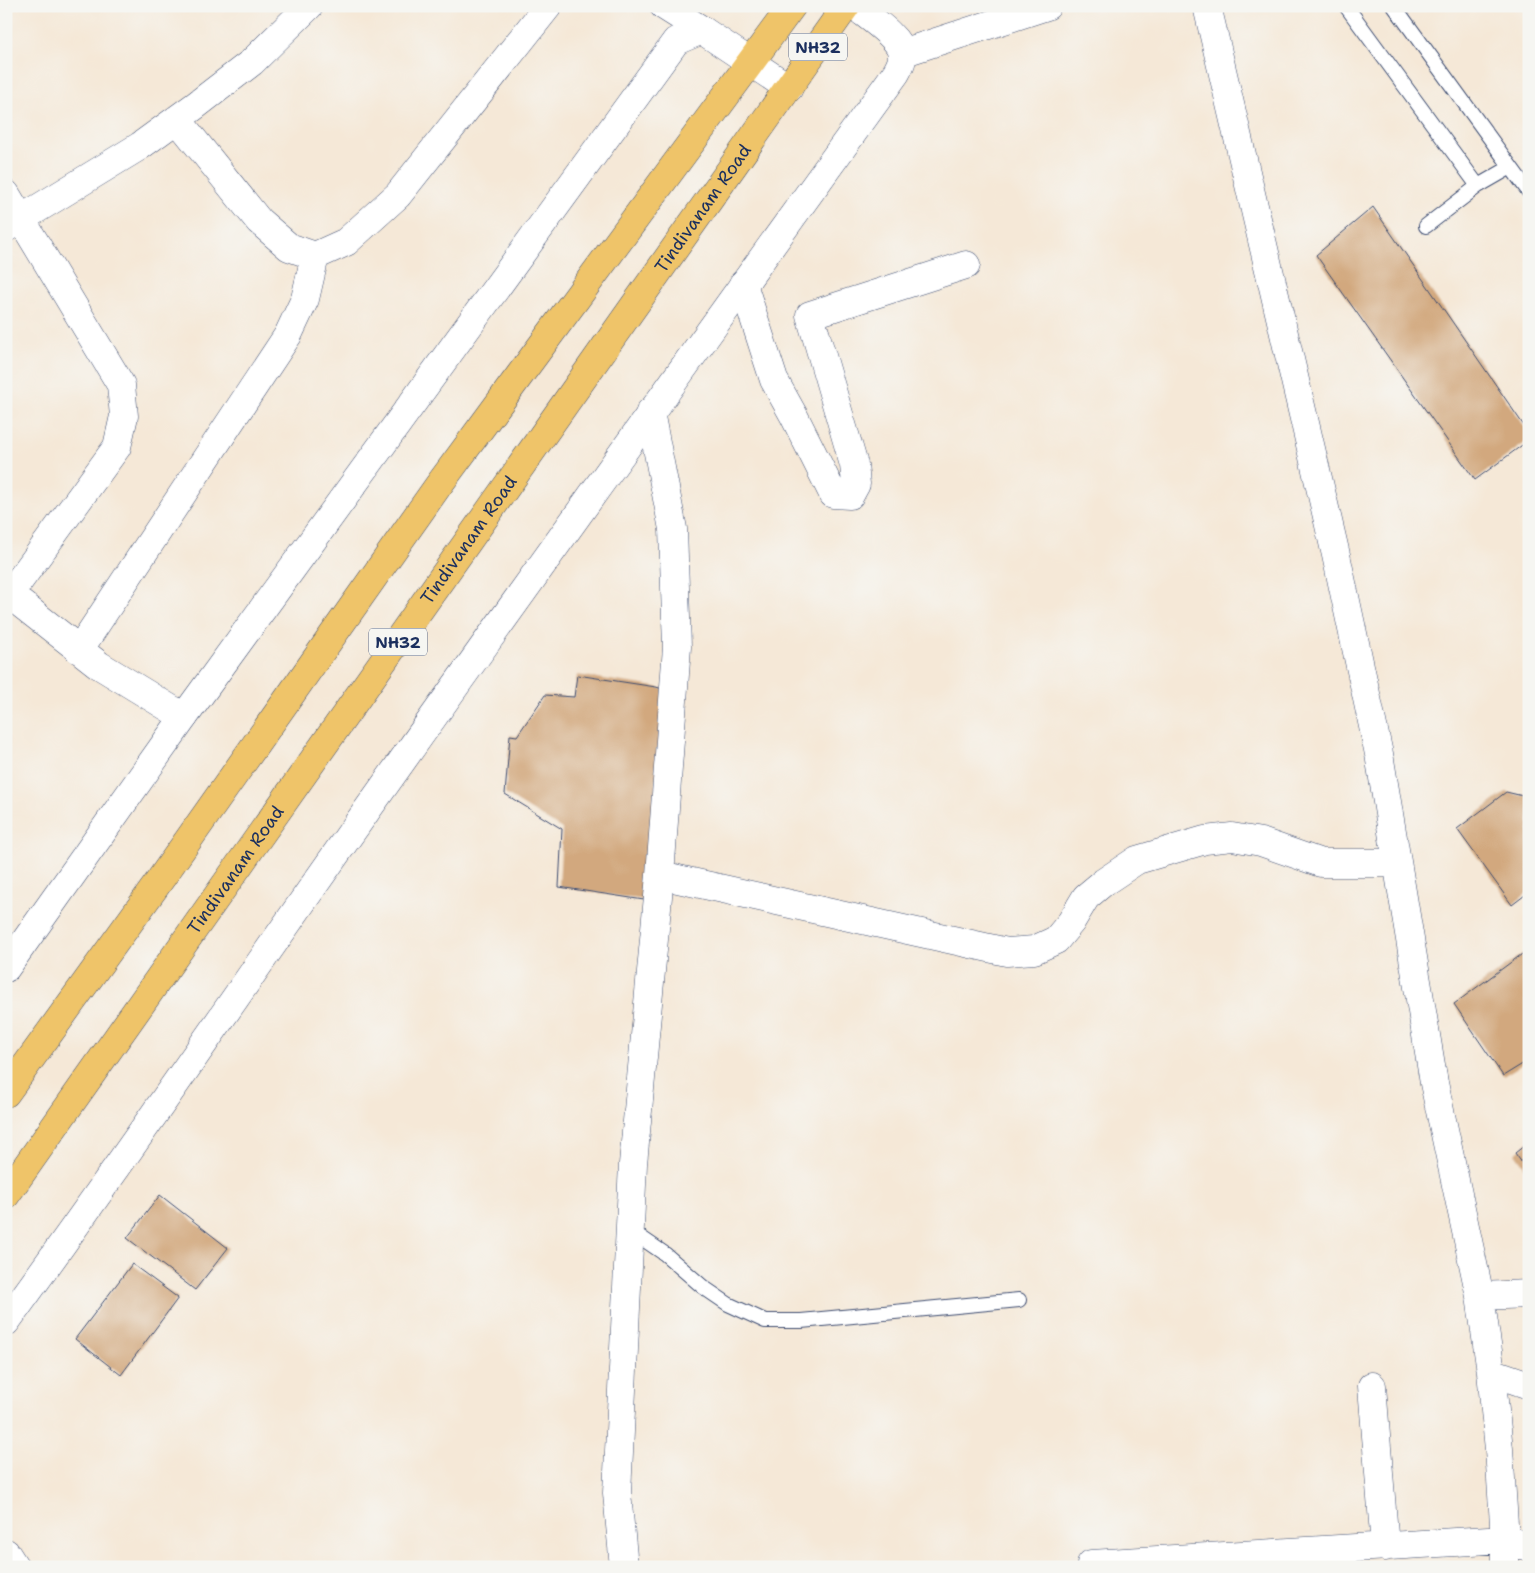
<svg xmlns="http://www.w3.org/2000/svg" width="1535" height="1573" viewBox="0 0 1535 1573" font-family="'Shantell Sans',sans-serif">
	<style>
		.building { fill: #d2a87e }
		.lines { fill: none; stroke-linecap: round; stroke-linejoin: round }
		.service-casing { stroke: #3c4b70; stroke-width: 16 }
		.minor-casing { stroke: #3c4b70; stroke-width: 29 }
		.tertiary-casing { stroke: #3c4b70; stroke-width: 29 }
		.trunk-casing { stroke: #3c4b70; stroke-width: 29 }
		.service { stroke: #fff; stroke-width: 14 }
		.minor { stroke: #fff; stroke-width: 28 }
		.tertiary { stroke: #fff; stroke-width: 28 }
		.trunk { stroke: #efc469; stroke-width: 28 }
		.labels { text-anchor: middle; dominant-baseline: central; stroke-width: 4.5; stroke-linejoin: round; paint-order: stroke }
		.shield { fill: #f6f6f2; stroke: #5d6b8a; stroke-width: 1 }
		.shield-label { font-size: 16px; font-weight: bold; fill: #1b2f5e }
		.street-label { font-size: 18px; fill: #1b2f5e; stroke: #f6f6f2 }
	</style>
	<rect width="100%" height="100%" fill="#f6f6f2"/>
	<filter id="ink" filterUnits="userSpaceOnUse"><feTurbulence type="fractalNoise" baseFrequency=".02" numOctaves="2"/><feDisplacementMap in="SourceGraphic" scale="10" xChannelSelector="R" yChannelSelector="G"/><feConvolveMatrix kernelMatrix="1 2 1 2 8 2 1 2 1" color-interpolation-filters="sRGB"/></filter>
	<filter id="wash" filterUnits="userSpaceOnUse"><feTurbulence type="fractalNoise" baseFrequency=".0096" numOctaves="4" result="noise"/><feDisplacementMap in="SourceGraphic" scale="20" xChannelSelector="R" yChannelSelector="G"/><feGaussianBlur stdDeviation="1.12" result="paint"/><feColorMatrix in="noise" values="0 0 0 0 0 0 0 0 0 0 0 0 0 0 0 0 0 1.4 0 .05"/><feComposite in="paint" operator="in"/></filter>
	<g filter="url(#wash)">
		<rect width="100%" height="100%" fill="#f5e8d7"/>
		<g id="blocks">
			<path class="building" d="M 1373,207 L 1529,433 L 1529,440 L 1475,480 L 1316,255 Z
				M 577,675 L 656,687 L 666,690 L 644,900 L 559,887 L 562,829 L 505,794 L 510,735 L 517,736 L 545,695 L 574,697 Z
				M 1506,792 L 1523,796 L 1529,792 L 1529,892 L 1512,905 L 1457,829 Z
				M 1529,949 L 1529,1060 L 1503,1076 L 1454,1004 Z
				M 1529,1142 L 1529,1173 L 1515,1153 Z
				M 160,1195 L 228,1248 L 195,1290 L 127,1238 Z
				M 132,1264 L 178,1298 L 121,1375 L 75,1339 Z"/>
		</g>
	</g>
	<g filter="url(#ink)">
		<use href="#blocks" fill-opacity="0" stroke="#3c4b70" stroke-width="1"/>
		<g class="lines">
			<defs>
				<path id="service" d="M 1346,6 L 1478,186 L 1511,167
					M 1394,6 L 1529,192
					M 1426,226 L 1478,186
					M 630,1230 L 665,1254 L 703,1287 L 728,1304 L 765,1321 L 801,1321 L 1019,1300"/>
				<path id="minor" d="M 664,6 L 702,30
					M 1207,6 L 1336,555 L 1379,754 L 1434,1083 L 1480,1296 L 1491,1372 L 1499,1449 L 1505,1539 L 1505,1567
					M 902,53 L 1047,6
					M 177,119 L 259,221 L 289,247 L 315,256 L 346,242 L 398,195 L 548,6
					M 6,194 L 121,385 L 124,416 L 117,447 L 9,595
					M 6,228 L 140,146 L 195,106 L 252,62 L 309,6
					M 743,284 L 774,380 L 794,416 L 833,494 L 850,495 L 856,484 L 854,465 L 810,315 L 966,265
					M 6,592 L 99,665 L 184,717
					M 79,650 L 288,335 L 305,299 L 315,256
					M 660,875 L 1007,952 L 1034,950 L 1056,940 L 1071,922 L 1086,897 L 1104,882 L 1137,860 L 1205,840 L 1232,837 L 1261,842 L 1321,863 L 1397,863
					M 1480,1296 L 1529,1294
					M 1491,1372 L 1529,1385
					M 1372,1386 L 1385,1547
					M 6,1553 L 15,1567
					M 1091,1564 L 1505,1539 L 1529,1547
					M 624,1567 L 617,1493 L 633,1164 L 660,875 L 677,647 L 673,529 L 650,412"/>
				<path id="tertiary" d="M 6,968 L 184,717 L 676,41 L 702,30 L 789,88
					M 6,1322 C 112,1177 214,1028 317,881 C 508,610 702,342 896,73 C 899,67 903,62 902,54 C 900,37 868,17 855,6"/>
				<g id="trunk">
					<path d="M 6,1093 L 155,887 L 438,486 L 792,6"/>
					<path id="s1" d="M 6,1195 L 846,6"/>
				</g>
			</defs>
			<use href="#service" class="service-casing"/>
			<use href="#minor" class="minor-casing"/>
			<use href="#tertiary" class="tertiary-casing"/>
			<use href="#trunk" class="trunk-casing"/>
			<use href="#service" class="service"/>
			<use href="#minor" class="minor"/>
			<use href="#tertiary" class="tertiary"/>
			<use href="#trunk" class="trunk"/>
		</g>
	</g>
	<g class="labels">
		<g class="shield">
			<rect x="789" y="33.5" width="58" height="27" rx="4"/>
			<rect x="369" y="628.5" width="58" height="27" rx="4"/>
		</g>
		<g class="shield-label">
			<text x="818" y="47">NH32</text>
			<text x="398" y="642">NH32</text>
		</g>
		<g class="street-label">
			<text stroke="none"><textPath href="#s1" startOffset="1208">Tindivanam Road</textPath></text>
			<text stroke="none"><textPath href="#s1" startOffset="802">Tindivanam Road</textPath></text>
			<text stroke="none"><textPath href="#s1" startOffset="398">Tindivanam Road</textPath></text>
		</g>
	</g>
	<rect width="1535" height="1573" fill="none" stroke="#f6f6f2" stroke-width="25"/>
</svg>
